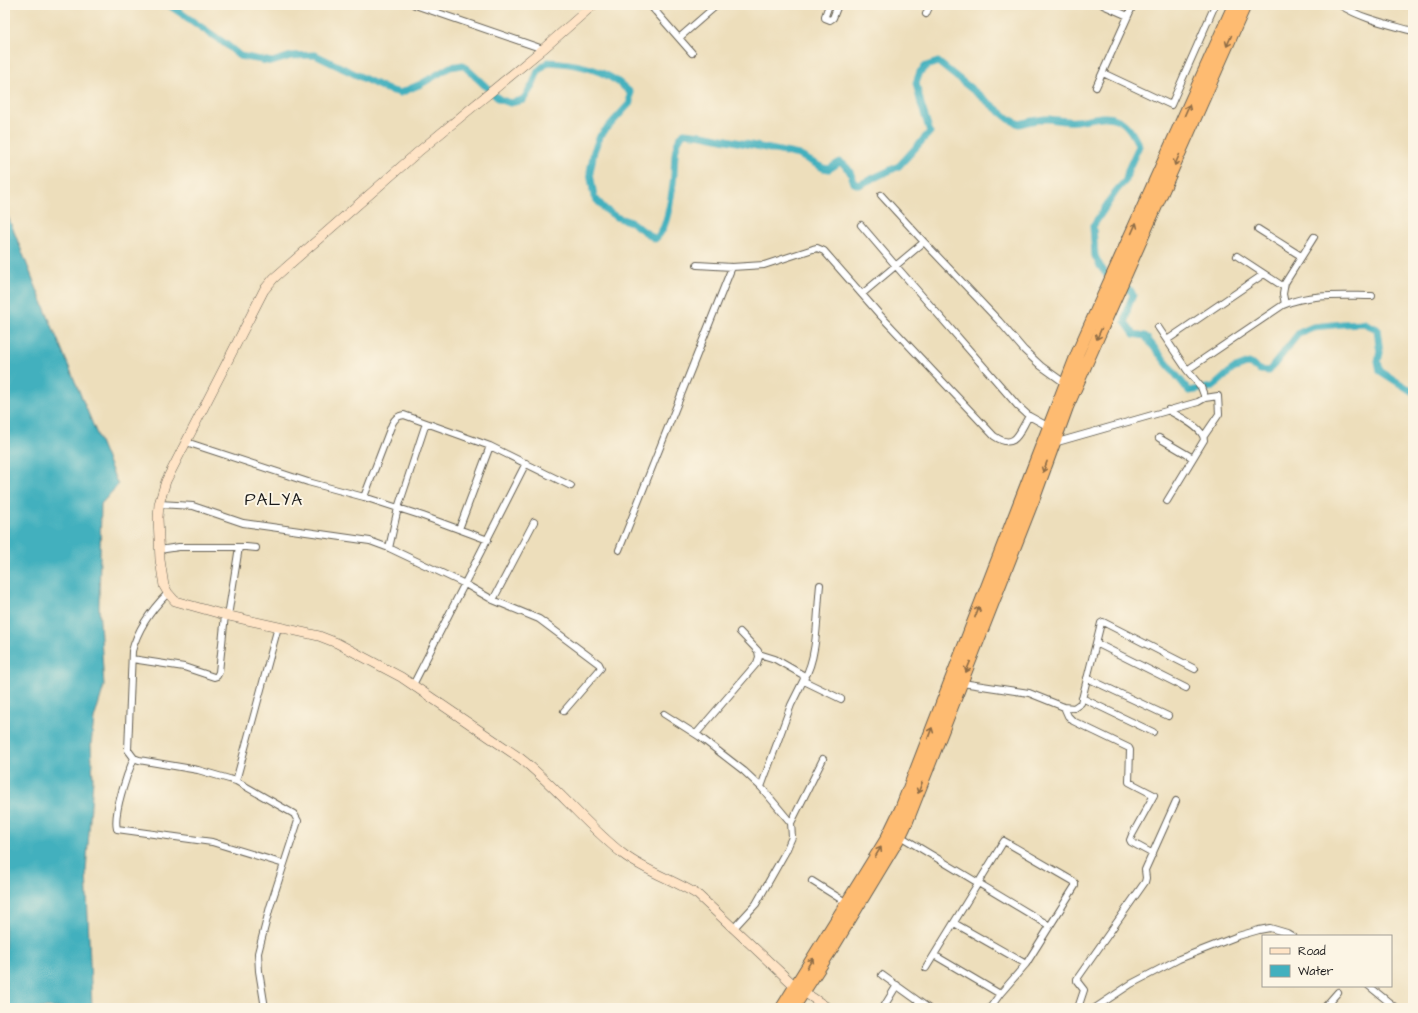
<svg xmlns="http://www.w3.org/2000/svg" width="1418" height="1013" viewBox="0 0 1418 1013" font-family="'Architects Daughter',sans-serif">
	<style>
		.water { fill: #42b0be; stroke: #2f666d }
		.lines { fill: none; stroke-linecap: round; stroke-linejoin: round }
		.canal { stroke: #42b0be; stroke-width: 7 }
		.street-casing { stroke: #656054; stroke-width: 8 }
		.secondary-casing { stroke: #656054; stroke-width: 10 }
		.highway-casing { stroke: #656054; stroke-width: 14 }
		.street { stroke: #fff; stroke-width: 6 }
		.secondary { stroke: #ffe4c6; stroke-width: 9 }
		.highway { stroke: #febb71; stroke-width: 12 }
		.oneway { stroke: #8d6c46 }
		.labels { text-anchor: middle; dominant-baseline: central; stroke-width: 4; stroke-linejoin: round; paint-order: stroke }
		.quarter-label { font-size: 17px; letter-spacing: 1px; fill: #1c1c1c; stroke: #fcf5e5 }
	</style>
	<rect width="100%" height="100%" fill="#fcf5e5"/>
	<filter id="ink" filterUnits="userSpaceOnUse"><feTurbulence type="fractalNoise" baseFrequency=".025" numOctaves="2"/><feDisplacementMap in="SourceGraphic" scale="8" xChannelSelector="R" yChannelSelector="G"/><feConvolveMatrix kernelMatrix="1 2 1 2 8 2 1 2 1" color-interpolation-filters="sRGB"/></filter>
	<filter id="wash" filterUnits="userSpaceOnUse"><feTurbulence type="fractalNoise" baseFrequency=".012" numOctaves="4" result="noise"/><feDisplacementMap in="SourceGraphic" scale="16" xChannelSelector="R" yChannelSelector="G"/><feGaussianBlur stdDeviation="0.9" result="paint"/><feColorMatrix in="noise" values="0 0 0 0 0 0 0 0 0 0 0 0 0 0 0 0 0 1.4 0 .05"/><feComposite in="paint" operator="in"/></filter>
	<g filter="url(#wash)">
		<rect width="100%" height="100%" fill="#eddebb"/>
		<path class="water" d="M 5,209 L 38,292 L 118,485 L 101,504 L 99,606 L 104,686 L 94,719 L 91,745 L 93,779 L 86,871 L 92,1008 L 5,1008 Z"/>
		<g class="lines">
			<path class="canal" d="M 169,5 L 227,45 L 240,56 L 272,62 L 291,56 L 315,55 L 386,89 L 400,93 L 421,84 L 450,67 L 463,65 L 499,99 L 510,103 L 523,100 L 532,86 L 538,71 L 548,62 C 570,63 595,67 615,80 C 620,83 625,88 630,92 L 630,103 L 600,136 L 594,151 L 590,172 L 594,197 L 605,209 L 616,217 L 631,222 L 655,239 C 657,237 660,235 661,232 C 668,223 673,187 674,174 C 675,160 673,144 684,133 L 703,135 L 799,155 L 823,168 L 829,169 L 840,162 C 849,167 851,173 854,183 L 859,185 L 899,166 L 930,132 L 921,104 L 916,83 L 920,72 L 926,66 L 938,62 L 1009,119 L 1019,124 C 1028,122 1039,118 1049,119 C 1059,120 1066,122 1076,121 C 1089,120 1104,114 1116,119 C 1128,123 1134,136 1139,146 L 1128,170 L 1126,180 L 1116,191 L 1093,226 L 1095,256 L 1100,266 L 1106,274 L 1131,291 L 1133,295 L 1128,307 L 1125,322 L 1134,334 L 1145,336 L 1189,391 L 1213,387 L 1233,369 L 1249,363 L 1260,370 L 1269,371 L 1299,333 L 1313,327 L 1343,324 L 1364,323 L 1377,329 L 1380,353 L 1378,361 L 1380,371 L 1413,392"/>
		</g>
	</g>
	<g filter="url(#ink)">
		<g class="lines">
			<defs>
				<path id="street" d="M 415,5 L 543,49
					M 650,5 L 692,53
					M 829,5 L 825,16 L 825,18 L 830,20 L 833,18 L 838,5
					M 1103,5 L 1128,16
					M 1340,5 C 1362,19 1388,24 1413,31
					M 655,11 L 662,5
					M 926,14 L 930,5
					M 679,38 L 717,5
					M 1103,73 L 1171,105 L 1215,5
					M 1096,87 L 1133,5
					M 881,195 L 924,242 L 999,321 L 1024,350 L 1041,366 L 1066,384
					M 861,225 L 896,266 L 1018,406 L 1029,416 L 1051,428
					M 1258,229 L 1301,256
					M 1237,256 L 1284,287
					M 697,265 L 732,267 L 764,265 L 813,249 L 817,248 L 824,251 L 880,315 L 994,436 C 1016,451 1019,432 1029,416
					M 862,294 L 924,242
					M 1285,304 L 1283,294 L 1285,283 L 1314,237
					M 1158,327 L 1187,370 L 1201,387 L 1205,398
					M 1167,340 L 1264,274
					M 1187,370 L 1283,305 C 1311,293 1343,296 1372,296
					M 1159,438 L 1193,458
					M 186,442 L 308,482 L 364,497 L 423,516 L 488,540
					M 1054,443 L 1198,402 L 1205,398 L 1218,396 L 1219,414 L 1204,436
					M 364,497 L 392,424 C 395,418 398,416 404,415 L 490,446 L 571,486
					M 1167,501 L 1204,440 C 1204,428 1178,416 1168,410
					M 159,504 L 193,506 L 243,523 L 370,541 L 389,548 L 465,584 L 493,600 L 539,619 L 599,664 L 601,668 L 564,711
					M 459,529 L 490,446
					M 389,548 L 398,508 L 426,423
					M 159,550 L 179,547 L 246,547 L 256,548
					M 619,550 L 732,267
					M 168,593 C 151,610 138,628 132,651 L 128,750 L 134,758 L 139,760 L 198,770 L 236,781 L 294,814 L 298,821 L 270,907 L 258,953 L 259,971 L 265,1008
					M 493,600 L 534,522
					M 228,616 L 239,547
					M 1096,643 L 1186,688
					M 759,654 L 775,659 L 803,675 L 804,679 L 791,705 L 761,787
					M 132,659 L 184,667 L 214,677 L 217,676 L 219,672 L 225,615
					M 1087,678 L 1168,716
					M 804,679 C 818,658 817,611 820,585
					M 804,681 L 841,699
					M 962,683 L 1029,693 L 1064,707 L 1074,708 L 1081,703 L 1101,623 L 1103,622 L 1195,669
					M 413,685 L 526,463
					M 1082,698 L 1153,732
					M 1064,707 L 1068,716 L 1073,721 L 1129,748 L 1130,750 L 1129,782 L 1154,795 L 1132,835 L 1130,840 L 1131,842 L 1153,854
					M 664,714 L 700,737 L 744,771 L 761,787 L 791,823 L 792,837 L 786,851 L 756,904 L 733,929
					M 696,734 L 757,663 L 759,657 L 758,651 L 740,632
					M 134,758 C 127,774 113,813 117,829 L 212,842 L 284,864
					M 236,781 L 278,627
					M 791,823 L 823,759
					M 900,836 L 1050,926
					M 812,881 L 847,903
					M 954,923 L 1026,964
					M 934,955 L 1000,994
					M 926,968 L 1004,841 L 1073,881 L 1075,883 L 1075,886 L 1026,964 L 1000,994 L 990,1008
					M 882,975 L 928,1008
					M 1369,986 L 1396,1008
					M 883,1008 L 897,985
					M 1078,1008 L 1084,990 L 1077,981 L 1077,979 L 1145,882 L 1146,878 L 1145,870 L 1176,801
					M 1095,1008 L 1131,984 L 1179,959 L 1238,936 L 1259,930 L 1270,928 L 1287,933 L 1292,936
					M 1324,1008 L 1338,992"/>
				<path id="secondary" d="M 593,5 L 543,49 L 418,152 L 274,278 L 264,290 L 166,481 L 159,504 L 158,518 L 160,560 L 164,586 L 168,593 L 175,601 L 225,615 L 319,636 L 337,643 L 401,677 L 520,758 C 557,787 586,825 623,854 C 645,871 674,880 698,895 L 795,986 L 828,1008"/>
				<path id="highway" d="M 782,1008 L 886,840 L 901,809 L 1078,352 L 1234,5
					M 793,1008 L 836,942 L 900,836 L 907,821 L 1035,495 L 1067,407 L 1245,5"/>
			</defs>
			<use href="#street" class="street-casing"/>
			<use href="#secondary" class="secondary-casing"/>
			<use href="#highway" class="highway-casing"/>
			<use href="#street" class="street"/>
			<use href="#secondary" class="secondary"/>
			<use href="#highway" class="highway"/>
		</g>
		<defs><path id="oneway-shaft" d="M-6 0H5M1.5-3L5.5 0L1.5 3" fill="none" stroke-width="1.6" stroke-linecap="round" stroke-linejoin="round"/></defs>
		<g class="oneway">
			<use href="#oneway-shaft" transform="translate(1229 41) rotate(114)"/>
			<use href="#oneway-shaft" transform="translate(1187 110) rotate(-66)"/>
			<use href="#oneway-shaft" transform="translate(1177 160) rotate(114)"/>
			<use href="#oneway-shaft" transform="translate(1134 228) rotate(-66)"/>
			<use href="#oneway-shaft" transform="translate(1099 334) rotate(114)"/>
			<use href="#oneway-shaft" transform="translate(1045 467) rotate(110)"/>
			<use href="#oneway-shaft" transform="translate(977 612) rotate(-69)"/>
			<use href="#oneway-shaft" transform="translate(968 667) rotate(112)"/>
			<use href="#oneway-shaft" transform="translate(930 733) rotate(-69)"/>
			<use href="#oneway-shaft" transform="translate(920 788) rotate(111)"/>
			<use href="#oneway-shaft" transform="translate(878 852) rotate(-58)"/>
			<use href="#oneway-shaft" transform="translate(810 963) rotate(-58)"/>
		</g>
	</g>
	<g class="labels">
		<g class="quarter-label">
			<text x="274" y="500">PALYA</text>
		</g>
	</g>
	<rect width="1418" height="1013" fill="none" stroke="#fcf5e5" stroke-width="20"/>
	<rect x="1262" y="935" width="130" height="52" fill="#fcf5e5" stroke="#a29e95"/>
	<rect x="1270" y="948" width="20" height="6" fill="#ffe4c6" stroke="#a29e95"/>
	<text x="1298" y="955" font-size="12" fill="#1c1c1c">Road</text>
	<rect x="1270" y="965" width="20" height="12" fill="#42b0be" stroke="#a29e95"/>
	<text x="1298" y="975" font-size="12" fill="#1c1c1c">Water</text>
</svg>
